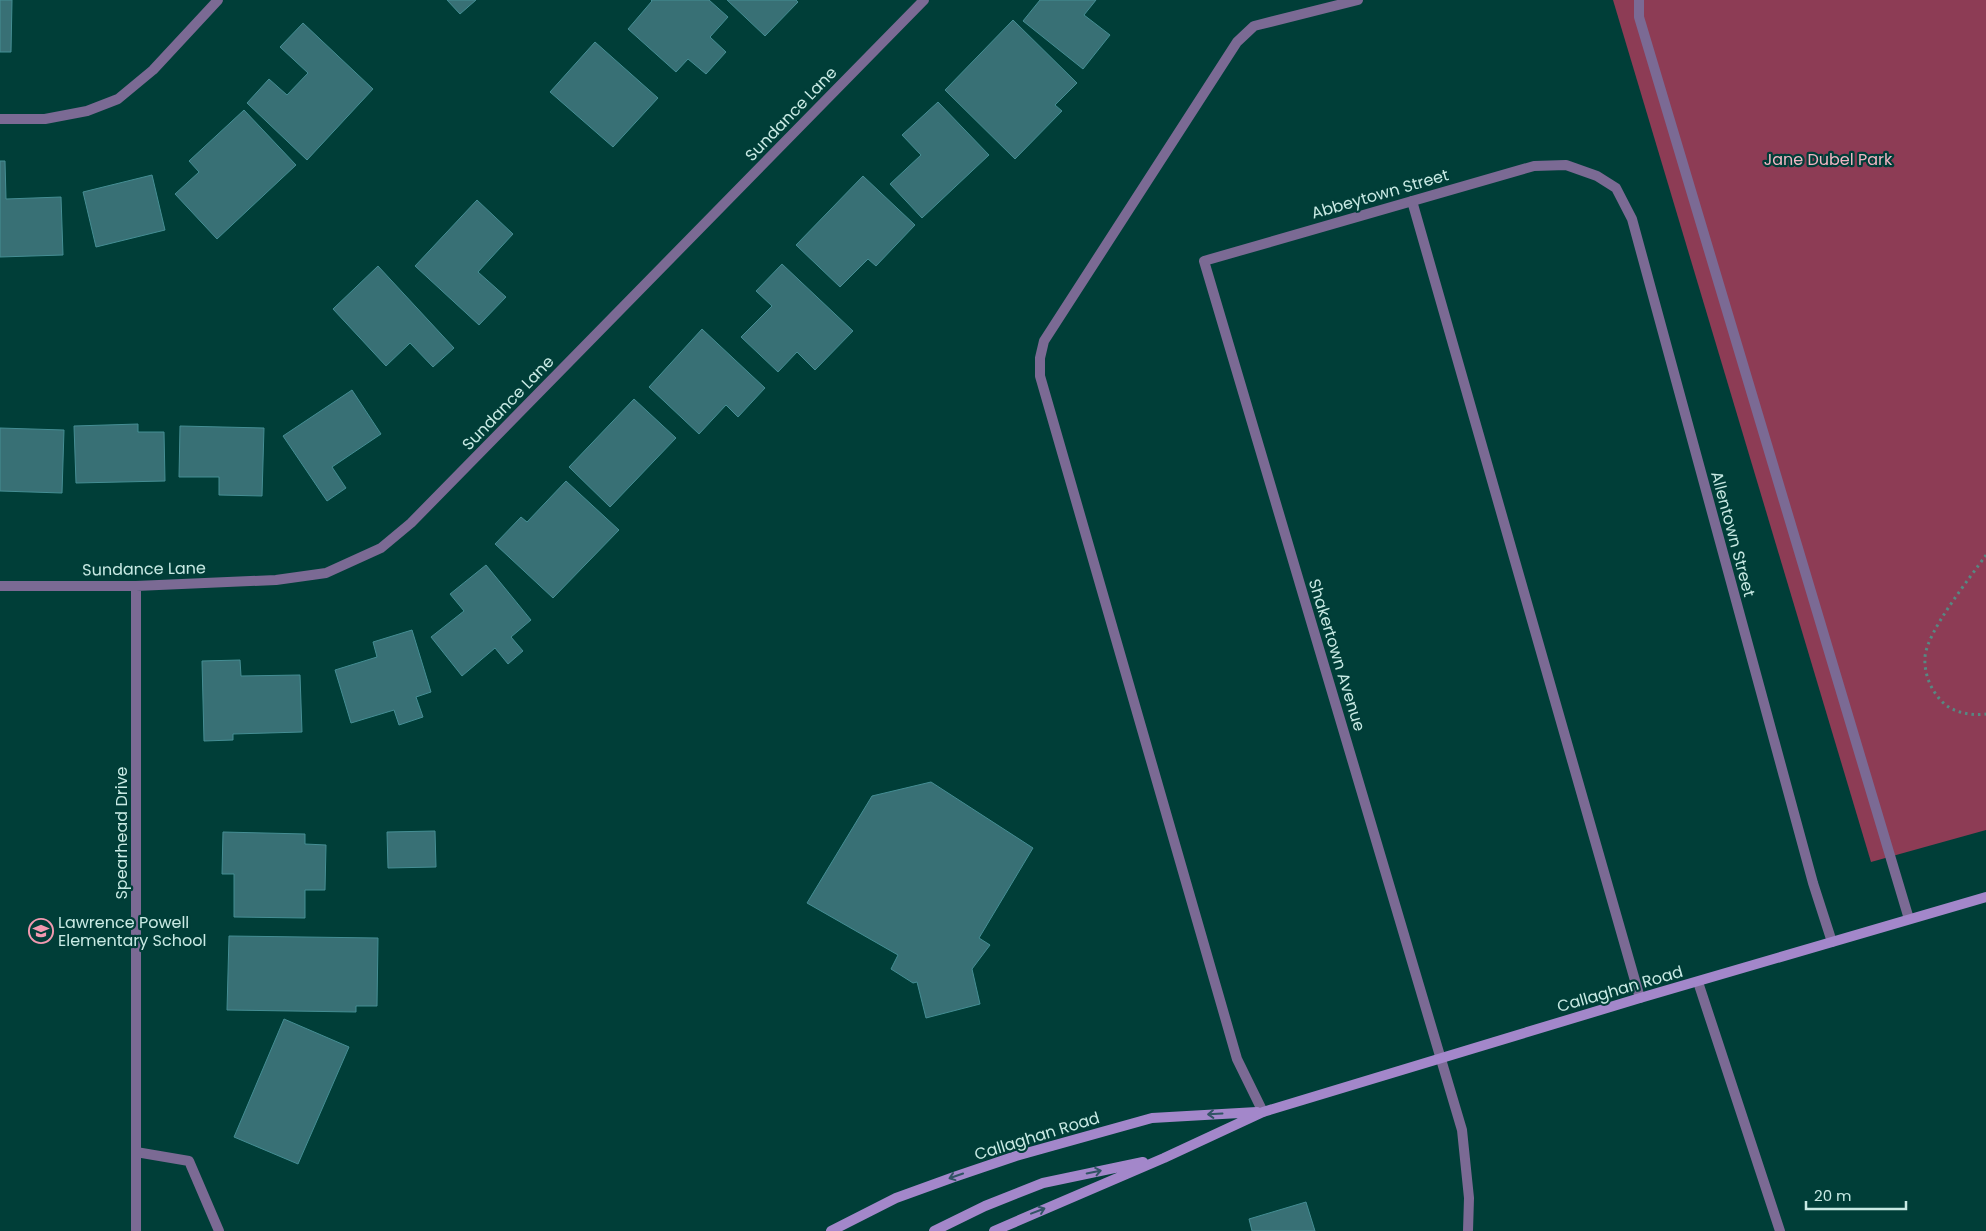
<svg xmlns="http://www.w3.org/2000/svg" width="1986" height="1231" viewBox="0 0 1986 1231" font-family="Poppins,sans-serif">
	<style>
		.green { fill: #8d3c55 }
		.building { fill: #387075; stroke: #458e94 }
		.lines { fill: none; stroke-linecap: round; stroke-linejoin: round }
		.path { stroke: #568882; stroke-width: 3; stroke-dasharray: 2.5 4; stroke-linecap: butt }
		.service { stroke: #7b6a94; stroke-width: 10 }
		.minor { stroke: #7b6a94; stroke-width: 10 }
		.secondary { stroke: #a387ca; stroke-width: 10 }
		.oneway { stroke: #315464 }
		.labels { text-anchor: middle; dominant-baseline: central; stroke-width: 4.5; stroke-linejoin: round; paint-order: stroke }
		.street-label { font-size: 16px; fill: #c8eae4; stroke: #003e38 }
		.park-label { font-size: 16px; fill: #f1b5c3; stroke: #003e38 }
		.poi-label { font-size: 16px; fill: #c8eae4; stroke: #003e38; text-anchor: start }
	</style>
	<rect width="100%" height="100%" fill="#003e38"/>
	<path class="green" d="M 1613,0 L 1986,0 L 1986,830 L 1871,862 Z"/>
	<path class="building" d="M 0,0 L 12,0 L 11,52 L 0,52 Z
		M 447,0 L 476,0 L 460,14 Z
		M 651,0 L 709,0 L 728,17 L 710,37 L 726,52 L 706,74 L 688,59 L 676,72 L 628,29 L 652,1 Z
		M 727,0 L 796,0 L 798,2 L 765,36 Z
		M 1040,0 L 1096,0 L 1084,15 L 1110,35 L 1083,69 L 1023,21 Z
		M 1013,20 L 1077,83 L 1055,105 L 1062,111 L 1015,159 L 945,90 Z
		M 303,23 L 373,89 L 307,160 L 247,103 L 269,79 L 287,95 L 308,73 L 280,47 Z
		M 595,42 L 658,98 L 613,147 L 550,92 Z
		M 938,102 L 989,155 L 922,218 L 890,184 L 921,155 L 902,135 Z
		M 244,110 L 296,165 L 217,239 L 175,194 L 199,172 L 189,161 Z
		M 0,161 L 5,161 L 6,199 L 61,197 L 63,255 L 0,257 Z
		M 152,175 L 165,230 L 96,247 L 83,192 Z
		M 863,176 L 915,225 L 876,266 L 868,259 L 840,287 L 796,245 Z
		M 477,200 L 513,234 L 478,272 L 506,297 L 479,325 L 415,266 Z
		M 782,264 L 853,331 L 815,370 L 797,352 L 778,372 L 741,337 L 772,306 L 756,291 Z
		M 378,266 L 454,348 L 433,367 L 410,343 L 386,366 L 333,309 Z
		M 702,329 L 765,388 L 738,417 L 726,405 L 699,434 L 649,387 Z
		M 352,390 L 381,434 L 332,467 L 346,488 L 327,501 L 283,436 Z
		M 634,399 L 676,438 L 610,507 L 569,467 Z
		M 138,424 L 138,432 L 164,432 L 165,481 L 76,483 L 74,426 Z
		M 180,426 L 264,428 L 262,496 L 219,495 L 219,477 L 179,477 Z
		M 0,428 L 64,430 L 62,493 L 0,491 Z
		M 566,481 L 619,530 L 553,598 L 495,544 L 521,517 L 527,522 Z
		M 486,565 L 531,620 L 511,637 L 523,651 L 508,664 L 495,648 L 462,676 L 431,637 L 464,611 L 450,594 Z
		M 412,630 L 431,692 L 416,697 L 423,717 L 399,725 L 394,710 L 351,723 L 335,670 L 377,657 L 373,642 Z
		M 240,660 L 241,676 L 300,675 L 302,732 L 233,734 L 233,740 L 204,741 L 202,661 Z
		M 931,782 L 1033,848 L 979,938 L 990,945 L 972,969 L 980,1004 L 926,1018 L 917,982 L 913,983 L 891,969 L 898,955 L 807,903 L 872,796 Z
		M 435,831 L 436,867 L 388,868 L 387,832 Z
		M 223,832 L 305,834 L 305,844 L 326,845 L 325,890 L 305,890 L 305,918 L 234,917 L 234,874 L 222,874 Z
		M 229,936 L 378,938 L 377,1006 L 356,1006 L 356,1012 L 227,1010 Z
		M 284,1019 L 349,1047 L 298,1164 L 234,1137 Z
		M 1306,1202 L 1315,1231 L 1252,1231 L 1249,1219 Z"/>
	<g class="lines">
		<path class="path" d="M 1986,555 C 1970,578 1927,631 1925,657 C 1924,671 1929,686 1938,697 C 1949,712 1968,716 1986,714"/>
		<path class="service" d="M 1639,0 L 1639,17 L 1909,919
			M 1412,201 L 1640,998
			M 1698,982 L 1780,1231
			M 1263,1112 L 1237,1059 L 1040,376 L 1040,358 L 1044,341 L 1237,42 L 1254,26 L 1358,0
			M 136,1152 L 189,1161 L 219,1231"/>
		<path class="minor" d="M 0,119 L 45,119 L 87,111 L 118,99 L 153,70 L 218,0
			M 0,586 L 136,586 L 276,580 L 326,573 L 381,548 L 411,523 L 924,0
			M 136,586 L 136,1231
			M 1468,1231 L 1469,1198 L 1462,1130 L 1204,261 L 1534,166 L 1566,165 L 1597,176 L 1616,188 L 1632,219 L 1813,883 L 1832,942"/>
		<path class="secondary" d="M 831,1231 L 896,1198 L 954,1177 L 1016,1156 L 1152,1118 L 1257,1112
			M 934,1231 L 985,1206 L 1043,1183 L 1143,1162
			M 994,1231 L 1164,1158 L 1263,1112 L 1640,998 L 1986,897"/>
	</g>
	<defs><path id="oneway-shaft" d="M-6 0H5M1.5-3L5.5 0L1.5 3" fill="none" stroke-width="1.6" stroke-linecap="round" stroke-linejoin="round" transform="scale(1.25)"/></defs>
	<g class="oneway">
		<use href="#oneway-shaft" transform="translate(1215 1114) rotate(177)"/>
		<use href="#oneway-shaft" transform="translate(1094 1172) rotate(-11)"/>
		<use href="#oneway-shaft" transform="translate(956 1176) rotate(161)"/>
		<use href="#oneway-shaft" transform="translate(1038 1211) rotate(-21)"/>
	</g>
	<defs>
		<symbol id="school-ring" viewBox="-11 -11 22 22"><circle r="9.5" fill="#003e38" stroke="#f29ab0" stroke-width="1.5"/><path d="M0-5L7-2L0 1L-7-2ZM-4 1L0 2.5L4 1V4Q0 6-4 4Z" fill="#f29ab0"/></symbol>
	</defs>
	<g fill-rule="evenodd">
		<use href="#school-ring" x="27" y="917" width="28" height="28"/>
	</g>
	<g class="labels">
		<g class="street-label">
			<text transform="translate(791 114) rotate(-46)">Sundance Lane</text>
			<text transform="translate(1380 194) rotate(-16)">Abbeytown Street</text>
			<text transform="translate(508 403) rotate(-46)">Sundance Lane</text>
			<text transform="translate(1733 534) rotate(75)">Allentown Street</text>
			<text transform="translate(144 569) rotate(-1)">Sundance Lane</text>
			<text transform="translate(1337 655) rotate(73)">Shakertown Avenue</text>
			<text transform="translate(121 833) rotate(-90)">Spearhead Drive</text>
			<text transform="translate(1620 989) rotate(-16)">Callaghan Road</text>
			<text transform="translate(1037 1136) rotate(-17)">Callaghan Road</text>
		</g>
		<g class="park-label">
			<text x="1828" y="159">Jane Dubel Park</text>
		</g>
		<g class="poi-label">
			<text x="58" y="922">Lawrence Powell<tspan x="58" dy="18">Elementary School</tspan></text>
		</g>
	</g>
	<path d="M1806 1201v8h100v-8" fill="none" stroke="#c8eae4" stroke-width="2.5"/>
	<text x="1814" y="1201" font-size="15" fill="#c8eae4" stroke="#003e38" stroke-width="4" paint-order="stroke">20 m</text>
</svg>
